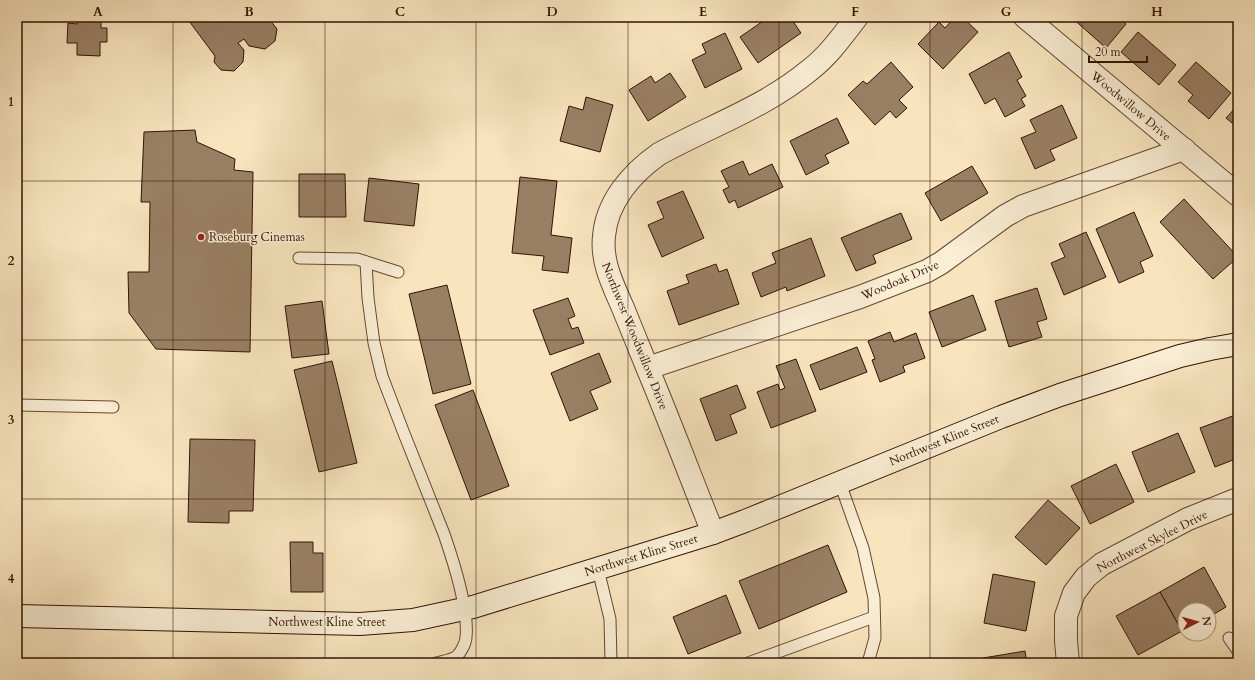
<svg xmlns="http://www.w3.org/2000/svg" width="1255" height="680" font-family="Cardo,serif">
<rect width="100%" height="100%" fill="#f8e5be"/>
<filter id="stains"><feTurbulence type="fractalNoise" baseFrequency=".005" numOctaves="4"/><feColorMatrix values="0 0 0 0 .2 0 0 0 0 .09 0 0 0 0 .02 0 0 0 .5 -.17"/></filter>
<radialGradient id="worn" r=".72"><stop offset=".6" stop-color="#630" stop-opacity="0"/><stop offset="1" stop-color="#630" stop-opacity=".3"/></radialGradient>
<g fill="#998065" stroke="#321304">
<path d="M77 17H101V28H107V42H100V56L77 55V43H67L68 23 77 24Z"/>
<path d="M186 17H262L264 20H270L277 29 275 41 265 49 249 46 244 39 238 43 244 50 243 62 234 71 221 70 214 62 215 56Z"/>
<path d="M769 17H790L801 33 758 63 740 37Z"/>
<path d="M955 17H962L978 32 943 69 918 44 939 22 945 28Z"/>
<path d="M1071 17H1118L1126 24 1106 48Z"/>
<path d="M1138 32 1176 65 1159 85 1121 52Z"/>
<path d="M725 33 742 69 705 88 692 60 706 53 702 44Z"/>
<path d="M1009 52 1022 77 1017 80 1026 96 1021 99 1025 106 1005 117 995 98 985 104 969 74Z"/>
<path d="M891 62 913 87 899 100 907 108 896 118 890 111 875 125 848 95 863 81 867 84Z"/>
<path d="M1196 62 1231 93 1209 119 1188 101 1193 95 1178 82Z"/>
<path d="M670 73 686 97 648 121 629 90 651 76 655 83Z"/>
<path d="M586 97 613 105 600 152 560 141 569 106 583 110Z"/>
<path d="M1062 105 1077 138 1050 150 1055 160 1035 169 1021 138 1036 132 1030 120Z"/>
<path d="M1238 105V128L1226 118Z"/>
<path d="M837 118 849 143 825 155 829 163 806 175 790 141Z"/>
<path d="M195 130 197 142 235 159 234 170 253 172 250 352 156 349 129 313 128 272H149L150 202H141L144 132Z"/>
<path d="M743 161 749 175 772 164 783 187 738 208 735 200 729 203 723 190 729 187 721 171Z"/>
<path d="M972 166 988 193 941 221 925 193Z"/>
<path d="M299 174H345L346 217H299Z"/>
<path d="M520 177 557 181 551 235 572 238 568 273 542 270 544 256 512 253Z"/>
<path d="M369 178 419 184 414 226 364 221Z"/>
<path d="M683 191 704 238 662 257 648 225 664 218 657 202Z"/>
<path d="M1184 199 1238 257 1213 279 1160 222Z"/>
<path d="M1134 212 1153 256 1140 262 1144 272 1119 283 1096 229Z"/>
<path d="M901 213 912 239 873 255 876 263 856 271 841 238Z"/>
<path d="M1086 232 1106 277 1064 295 1051 263 1065 257 1059 244Z"/>
<path d="M811 238 825 276 787 291 786 287 761 297 752 273 776 263 772 253Z"/>
<path d="M716 264 719 272 727 269 739 304 679 325 667 291 689 283 686 275Z"/>
<path d="M447 285 471 384 433 394 409 294Z"/>
<path d="M1037 288 1047 319 1037 322 1042 337 1009 347 995 301Z"/>
<path d="M973 295 986 330 942 347 929 312Z"/>
<path d="M568 298 575 316 568 319 572 329 578 327 584 343 550 355 533 310Z"/>
<path d="M322 301 329 354 292 358 285 306Z"/>
<path d="M890 332 894 342 916 333 925 358 903 366 905 372 880 382 872 360 875 359 868 341Z"/>
<path d="M857 347 867 372 820 390 810 365Z"/>
<path d="M599 353 611 382 590 391 598 409 570 421 551 373Z"/>
<path d="M796 359 816 411 771 428 757 392 778 384 780 390 785 388 776 366Z"/>
<path d="M332 361 357 463 319 472 294 370Z"/>
<path d="M737 385 746 408 730 415 737 433 716 441 700 399Z"/>
<path d="M473 390 509 486 471 500 435 405Z"/>
<path d="M1238 414V458L1215 467 1200 428Z"/>
<path d="M1178 433 1195 472 1148 492 1132 452Z"/>
<path d="M190 439 255 440 253 511H229V523L188 522Z"/>
<path d="M1116 464 1134 502 1090 524 1071 486Z"/>
<path d="M1048 500 1080 528 1046 565 1015 537Z"/>
<path d="M290 542H313V553H323V592H291Z"/>
<path d="M828 545 847 592 759 629 739 581Z"/>
<path d="M1204 567 1226 607 1209 617V610H1185V629L1182 631 1160 592Z"/>
<path d="M993 574 1035 582 1026 631 984 623Z"/>
<path d="M1160 592 1182 631 1138 655 1116 616Z"/>
<path d="M726 595 741 633 688 654 673 617Z"/>
<path d="M1025 651 1027 663H984L983 658Z"/>
</g>
<g fill="none" stroke-linecap="round" stroke-linejoin="round">
<defs>
<g id="lane">
<path d="M299 258 357 259 398 272"/>
<path d="M366 262 368 298 374 343 382 376 403 431 444 534C453 560 469 610 466 637 466 643 461 652 457 656 452 660 443 661 436 663"/>
<path d="M17 405 113 407"/>
<path d="M840 483 863 548 874 598 875 638 868 663"/>
<path d="M598 569 610 619 611 663"/>
<path d="M1229 638 1238 651"/>
<path d="M748 663 874 617"/>
</g>
<g id="street">
<path d="M1025 17 1238 195"/>
<path d="M648 368 860 297 927 271 941 263 1005 216 1023 206 1184 149"/>
<path d="M713 533C691 478 670 422 647 367 639 347 631 328 623 308 613 285 601 262 604 236 607 201 632 173 659 154 710 126 766 107 811 69 829 55 843 35 857 17"/>
<path d="M1068 663 1066 641V616L1074 593 1086 577 1102 564 1188 519 1238 499"/>
</g>
<path id="secondary" d="M17 616 360 624 413 620 473 607 713 533 745 521 1001 417 1060 395 1180 356 1210 349 1238 344"/>
</defs>
<use href="#lane" stroke="#644832" stroke-width="13"/>
<use href="#street" stroke="#644832" stroke-width="24"/>
<use href="#secondary" stroke="#321304" stroke-width="24"/>
<use href="#lane" stroke="#faeed5" stroke-width="11"/>
<use href="#street" stroke="#faeed5" stroke-width="22"/>
<use href="#secondary" stroke="#faeed5" stroke-width="22"/>
</g>
<path fill="none" stroke="#321304" stroke-width="1" stroke-opacity="0.55" d="M173 17V663M325 17V663M476 17V663M628 17V663M779 17V663M930 17V663M1082 17V663M17 181H1238M17 340H1238M17 499H1238"/>
<circle fill="#8f2418" stroke="#faeed5" stroke-width="1.5" cx="201" cy="237" r="4"/>
<g text-anchor="middle" stroke-width="3" stroke-linejoin="round" paint-order="stroke">
<g font-size="12" fill="#321304" stroke="#faeed5">
<text transform="translate(1131 106) rotate(40)" y="4">Woodwillow Drive</text>
<text transform="translate(900 280) rotate(-23)" y="4">Woodoak Drive</text>
<text transform="translate(635 336) rotate(68)" y="4">Northwest Woodwillow Drive</text>
<text transform="translate(944 440) rotate(-22)" y="4">Northwest Kline Street</text>
<text transform="translate(1152 541) rotate(-27)" y="4">Northwest Skylee Drive</text>
<text transform="translate(641 555) rotate(-17)" y="4">Northwest Kline Street</text>
<text x="327" y="626">Northwest Kline Street</text>
</g>
<g font-size="12" fill="#321304" stroke="#faeed5" text-anchor="start">
<text x="209" y="241">Roseburg Cinemas</text>
</g>
</g>
<rect width="1255" height="680" fill="none" stroke="#f8e5be" stroke-width="44"/>
<g transform="translate(1197 622) rotate(84)"><circle r="19" fill="#faeed5" stroke="#aa9681"/>
<path d="M0-3L7 15L0 10L-7 15Z" fill="#8f2418"/>
<text y="-6" font-size="11" font-weight="bold" text-anchor="middle" fill="#321304">N</text>
</g>
<path d="M1089 56v6h58v-6" fill="none" stroke="#321304" stroke-width="2"/>
<text x="1095" y="56" font-size="12" fill="#321304" stroke="#faeed5" stroke-width="3" paint-order="stroke">20 m</text>
<rect x="22" y="22" width="1211" height="636" fill="none" stroke="#321304" stroke-width="1.5"/>
<g font-size="13" text-anchor="middle" font-weight="bold" fill="#321304">
<text x="98" y="16">A</text>
<text x="249" y="16">B</text>
<text x="400" y="16">C</text>
<text x="552" y="16">D</text>
<text x="703" y="16">E</text>
<text x="855" y="16">F</text>
<text x="1006" y="16">G</text>
<text x="1157" y="16">H</text>
<text x="11" y="106">1</text>
<text x="11" y="265">2</text>
<text x="11" y="424">3</text>
<text x="11" y="583">4</text>
</g>
<rect width="100%" height="100%" filter="url(#stains)"/>
<rect width="100%" height="100%" fill="url(#worn)"/>
</svg>
